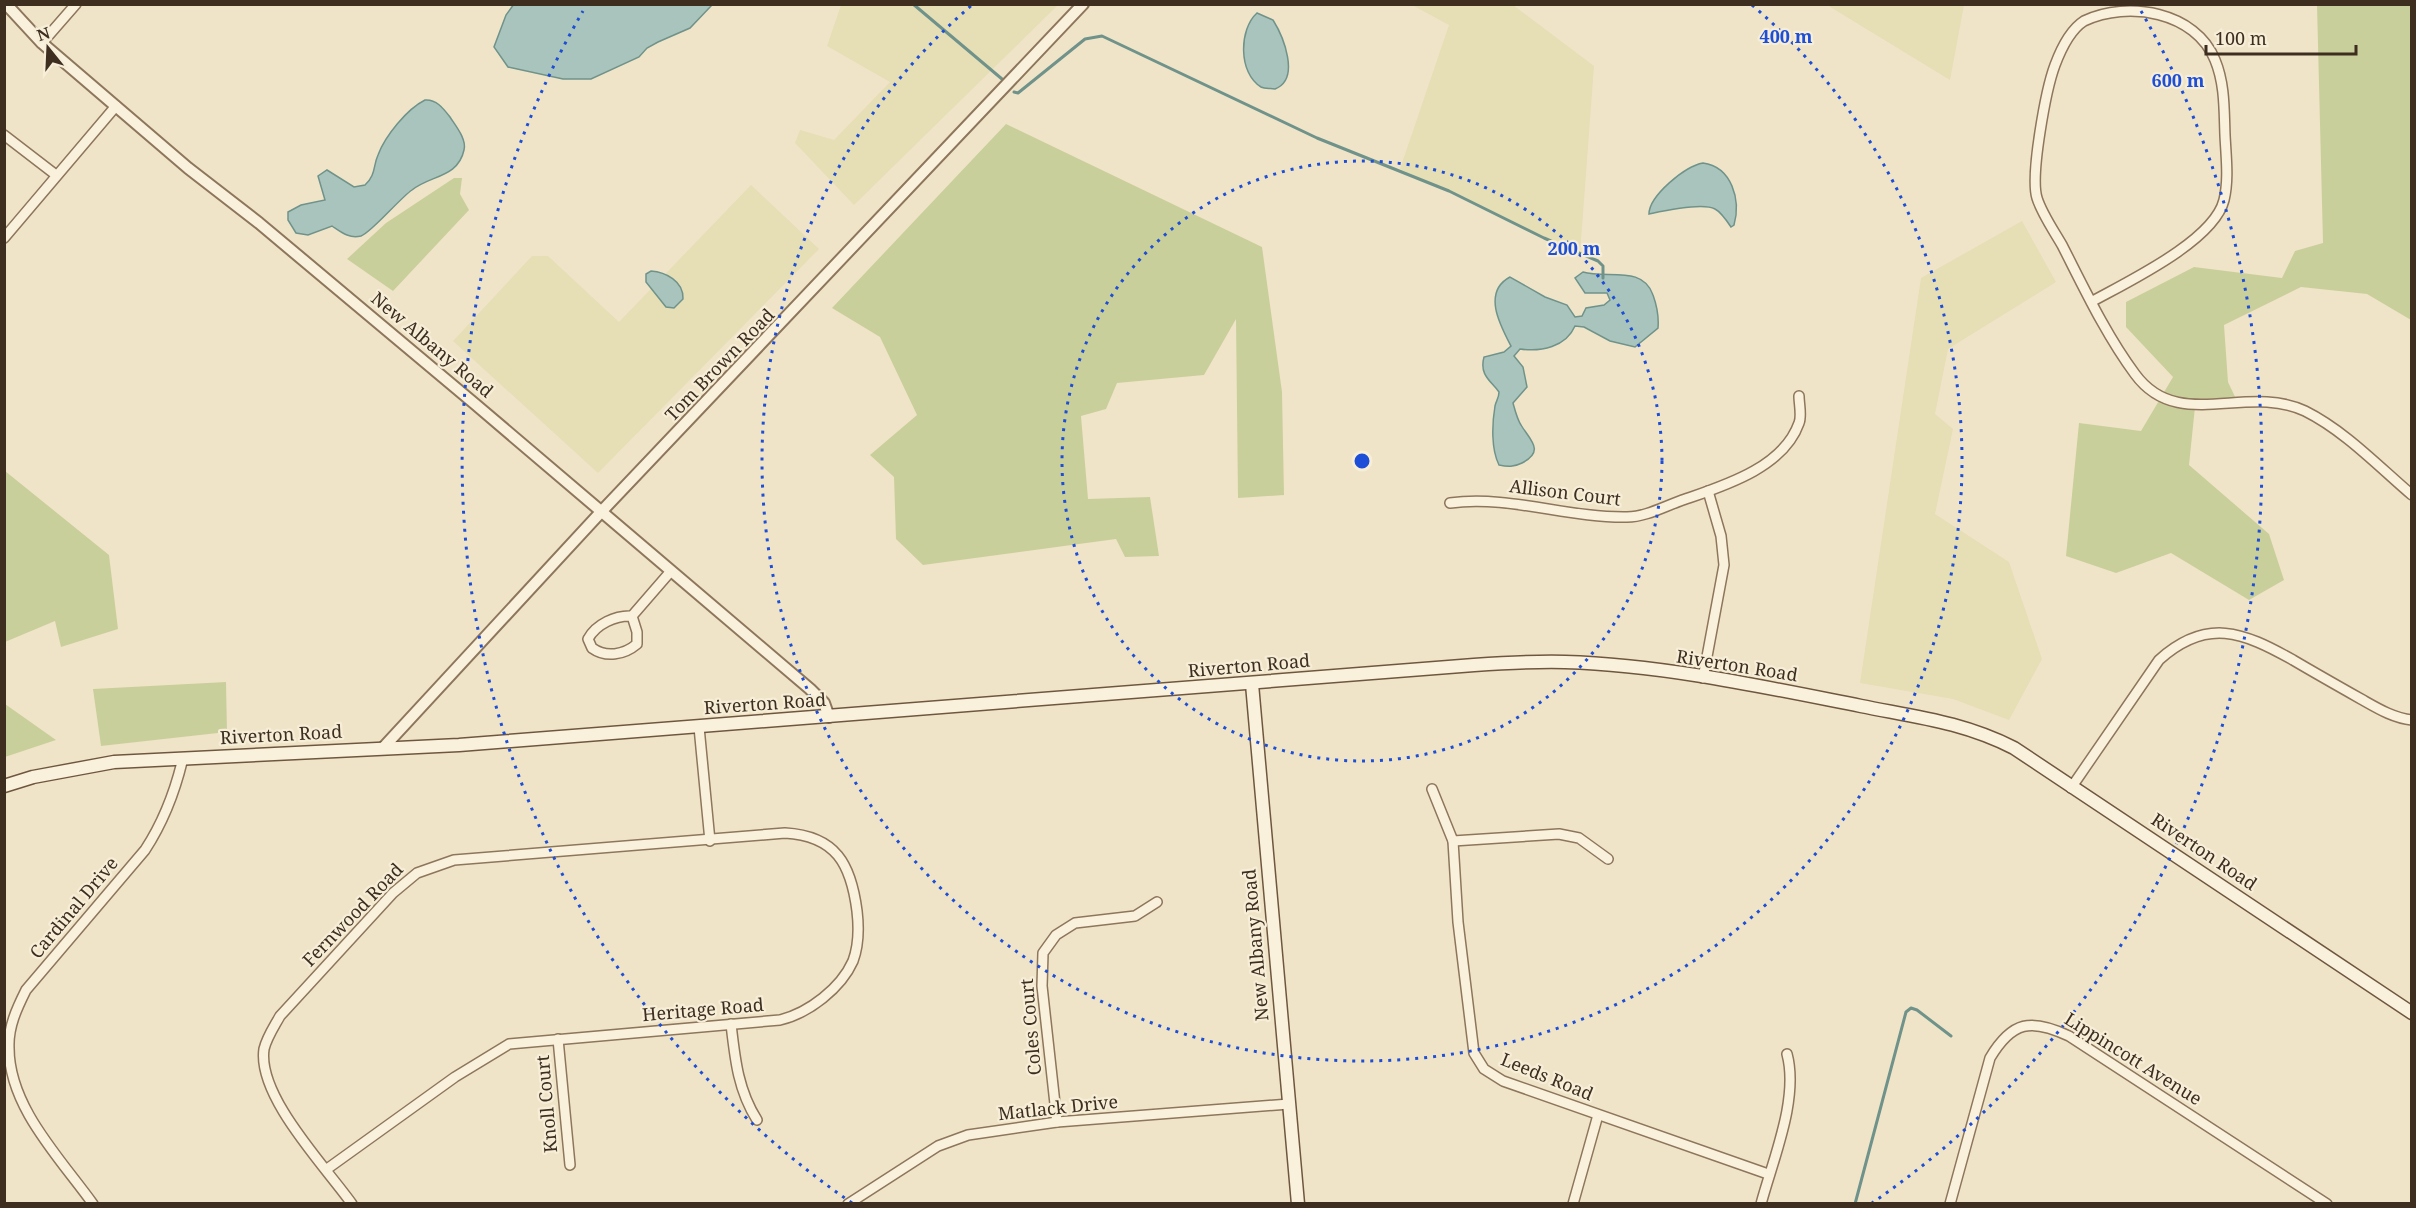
<svg xmlns="http://www.w3.org/2000/svg" width="2416" height="1208" font-family="'Noto Serif',serif">
<rect width="100%" height="100%" fill="#f0e4c8"/>
<g fill="#e6deb5">
<path d="M841 5V4L1058 5 854 205 795 143 800 130 834 140 890 82 827 46Z"/>
<path d="M1412 5H1513L1594 66 1580 254 1400 169 1449 25Z"/>
<path d="M1827 5H1964L1950 80Z"/>
<path d="M751 185 819 249 598 473 453 341 532 256H548L619 322Z"/>
<path d="M2022 221 2056 282 1948 349 1935 414 1953 429 1935 514 2009 562 2042 659 2009 720 1953 699 1860 683 1921 278Z"/>
</g>
<g fill="#c9cf9b">
<path d="M2317 5H2411V320L2367 294 2301 287 2224 325 2228 382 2237 401 2195 407 2189 465 2269 534 2284 580 2249 600 2171 553 2116 573 2066 556 2079 423 2141 431 2173 377 2126 327V302L2194 267 2282 278 2295 251 2323 243Z"/>
<path d="M1006 124 1262 247 1282 392 1284 495 1238 498 1236 319 1204 375 1117 383 1106 409 1081 416 1088 499 1150 497 1159 556 1125 557 1116 539 923 565 896 539 894 477 870 455 917 415 880 337 832 308Z"/>
<path d="M454 178H462L460 194 469 210 393 291 347 259 386 223Z"/>
<path d="M5 471 109 555 118 629 61 647 55 621 5 642Z"/>
<path d="M226 682 227 732 101 746 93 689Z"/>
<path d="M5 704 56 740 5 757Z"/>
</g>
<g fill="#a9c4bc" stroke="#6f938a" stroke-width="1.5">
<path d="M514 4H712V5L690 28 658 42 647 48 639 57 591 79H563L508 67 494 47 506 15Z"/>
<path d="M1257 13 1273 20C1283 36 1301 79 1275 89 1270 88 1265 89 1261 87 1238 73 1239 29 1257 13Z"/>
<path d="M425 100C436 99 443 108 450 117 455 125 467 139 464 150 458 178 430 175 412 190 400 198 371 233 361 236 349 239 341 232 332 226L308 235 296 233 288 220V212L301 205 325 200 318 176 327 170 354 187 365 185C376 175 373 166 378 155 385 136 407 109 425 100Z"/>
<path d="M1703 163C1732 167 1741 200 1734 225L1731 227C1727 221 1721 212 1715 209 1702 202 1663 211 1649 214 1649 196 1685 166 1703 163Z"/>
<path d="M651 271C665 272 684 281 683 299L674 308 666 307 646 282V274Z"/>
<path d="M1583 272C1607 279 1643 265 1653 295 1657 306 1659 316 1658 328L1635 347 1610 341 1584 327 1575 326C1566 347 1541 352 1520 349L1514 356 1523 367 1527 387 1513 403C1515 410 1517 419 1521 425 1529 439 1546 451 1522 463 1514 467 1508 467 1499 465 1491 449 1492 424 1495 406 1496 401 1499 398 1499 392 1491 381 1479 375 1484 357L1504 352 1511 346C1500 325 1482 292 1510 277L1545 297 1567 305 1575 317 1582 316 1586 308 1604 305 1610 300 1607 293H1585L1575 278Z"/>
</g>
<g fill="none" stroke-linecap="round" stroke-linejoin="round">
<g stroke="#6f938a" stroke-width="3">
<path d="M913 4 1002 79"/>
<path d="M1014 92 1018 93 1085 39 1102 36 1317 138 1449 191 1544 238 1598 261 1603 266V278"/>
<path d="M1855 1204 1906 1012 1911 1008 1917 1010 1951 1036"/>
</g>
<defs>
<g id="minor">
<path d="M42 43 76 4"/>
<path d="M4 135 56 175"/>
<path d="M4 238 116 106"/>
<path d="M2091 302C2127 282 2214 241 2224 200 2229 179 2226 157 2225 135 2224 110 2225 84 2215 60 2196 12 2128 0 2084 21 2070 30 2061 49 2055 65 2046 89 2030 175 2037 198 2042 214 2054 231 2062 245 2084 288 2106 335 2135 374 2178 433 2246 383 2305 411 2345 431 2378 466 2412 495"/>
<path d="M1450 503C1509 495 1567 518 1627 517 1645 517 1663 507 1680 501 1720 487 1783 469 1799 423 1802 416 1799 404 1799 396"/>
<path d="M632 616C616 615 596 624 588 639L592 648C606 658 624 655 637 644V632L632 616 671 571"/>
<path d="M1703 678 1724 565 1721 536 1708 491"/>
<path d="M699 727 710 841"/>
<path d="M2071 788 2159 660C2207 617 2243 632 2293 660 2315 673 2338 686 2361 699 2377 708 2393 718 2412 720"/>
<path d="M1432 789 1453 841 1458 922 1474 1053 1484 1069 1503 1081 1768 1174"/>
<path d="M1453 841 1559 834 1579 838 1608 859"/>
<path d="M731 1024C735 1059 738 1090 757 1120"/>
<path d="M558 1039 570 1165"/>
<path d="M1057 1122 1042 986 1043 953 1056 935 1075 923 1135 916 1157 902"/>
<path d="M327 1169 455 1077 509 1044 780 1020C809 1013 841 988 853 961 859 945 859 928 857 911 851 864 836 836 785 833L454 860 417 873 393 893 280 1016C274 1027 267 1037 264 1049 257 1096 325 1166 352 1204"/>
<path d="M93 1204C60 1158 9 1107 9 1048 8 1027 17 1008 26 990L145 850C164 821 175 792 183 758"/>
<path d="M848 1204 938 1146 968 1135 1057 1122 1289 1104"/>
<path d="M1573 1204 1598 1115"/>
<path d="M1761 1204C1773 1159 1799 1099 1787 1054"/>
<path d="M1950 1204 1990 1058C2012 1021 2031 1018 2069 1036L2327 1204"/>
</g>
<g id="tertiary">
<path d="M6 4 42 43 188 168 259 223 475 404 810 689 824 703 829 717"/>
<path d="M382 749 601 512 1083 4"/>
</g>
<g id="secondary">
<path d="M1252 684 1298 1204"/>
<path d="M4 786 33 777 114 762 459 745 1474 665C1504 663 1534 661 1565 662 1664 665 1764 687 1861 706 1916 717 1963 722 2014 748L2412 1013"/>
</g>
</defs>
<use href="#minor" stroke="#8d765c" stroke-width="12"/>
<use href="#tertiary" stroke="#8d765c" stroke-width="14"/>
<use href="#secondary" stroke="#6f573f" stroke-width="15"/>
<use href="#minor" stroke="#faf1dc" stroke-width="9"/>
<use href="#tertiary" stroke="#faf1dc" stroke-width="10"/>
<use href="#secondary" stroke="#faf1dc" stroke-width="12"/>
</g>
<g fill="none" stroke="#1d4ed8" stroke-width="3" stroke-dasharray="3 6">
<circle cx="1362" cy="461" r="300"/>
<path d="M1752 5A600 600 0 1 1 972 5"/>
<path d="M852 1203A900 900 0 0 1 583 11M2141 11A900 900 0 0 1 1872 1203"/>
</g>
<g text-anchor="middle" stroke-width="4.5" stroke-linejoin="round" paint-order="stroke">
<g font-size="18" fill="#3d2e20" stroke="#f7eed8">
<text transform="translate(432 345) rotate(40)" y="6">New Albany Road</text>
<text transform="translate(720 365) rotate(-46)" y="6">Tom Brown Road</text>
<text transform="translate(1565 493) rotate(7)" y="6">Allison Court</text>
<text transform="translate(1249 666) rotate(-5)" y="6">Riverton Road</text>
<text transform="translate(1737 666) rotate(9)" y="6">Riverton Road</text>
<text transform="translate(765 704) rotate(-4)" y="6">Riverton Road</text>
<text transform="translate(281 735) rotate(-3)" y="6">Riverton Road</text>
<text transform="translate(2204 852) rotate(34)" y="6">Riverton Road</text>
<text transform="translate(74 908) rotate(-50)" y="6">Cardinal Drive</text>
<text transform="translate(353 915) rotate(-46)" y="6">Fernwood Road</text>
<text transform="translate(1256 945) rotate(-95)" y="6">New Albany Road</text>
<text transform="translate(703 1010) rotate(-5)" y="6">Heritage Road</text>
<text transform="translate(1031 1027) rotate(-95)" y="6">Coles Court</text>
<text transform="translate(2133 1059) rotate(32)" y="6">Lippincott Avenue</text>
<text transform="translate(1547 1077) rotate(22)" y="6">Leeds Road</text>
<text transform="translate(547 1104) rotate(-95)" y="6">Knoll Court</text>
<text transform="translate(1058 1108) rotate(-6)" y="6">Matlack Drive</text>
</g>
</g>
<circle cx="1362" cy="461" r="9" fill="#1d4ed8" stroke="#f7eed8" stroke-width="3"/>
<g font-size="18" text-anchor="middle" font-weight="bold" fill="#1d4ed8" stroke="#f7eed8" stroke-width="4.5" stroke-linejoin="round" paint-order="stroke">
<text x="1786" y="43">400 m</text>
<text x="2178" y="87">600 m</text>
<text x="1574" y="255">200 m</text>
</g>
<rect width="2416" height="1208" fill="none" stroke="#3d2e20" stroke-width="12"/>
<g transform="translate(48 48) rotate(342)" stroke="#f7eed8" stroke-width="4.5" paint-order="stroke">
<path d="M0-4.5L10 22L0 15L-10 22Z" fill="#3d2e20"/>
<text y="-9" font-size="16" font-weight="bold" text-anchor="middle" fill="#3d2e20">N</text>
</g>
<path d="M2206 45v9h150v-9" fill="none" stroke="#3d2e20" stroke-width="3"/>
<text x="2215" y="45" font-size="18" fill="#3d2e20" stroke="#f7eed8" stroke-width="4.5" paint-order="stroke">100 m</text>
</svg>
